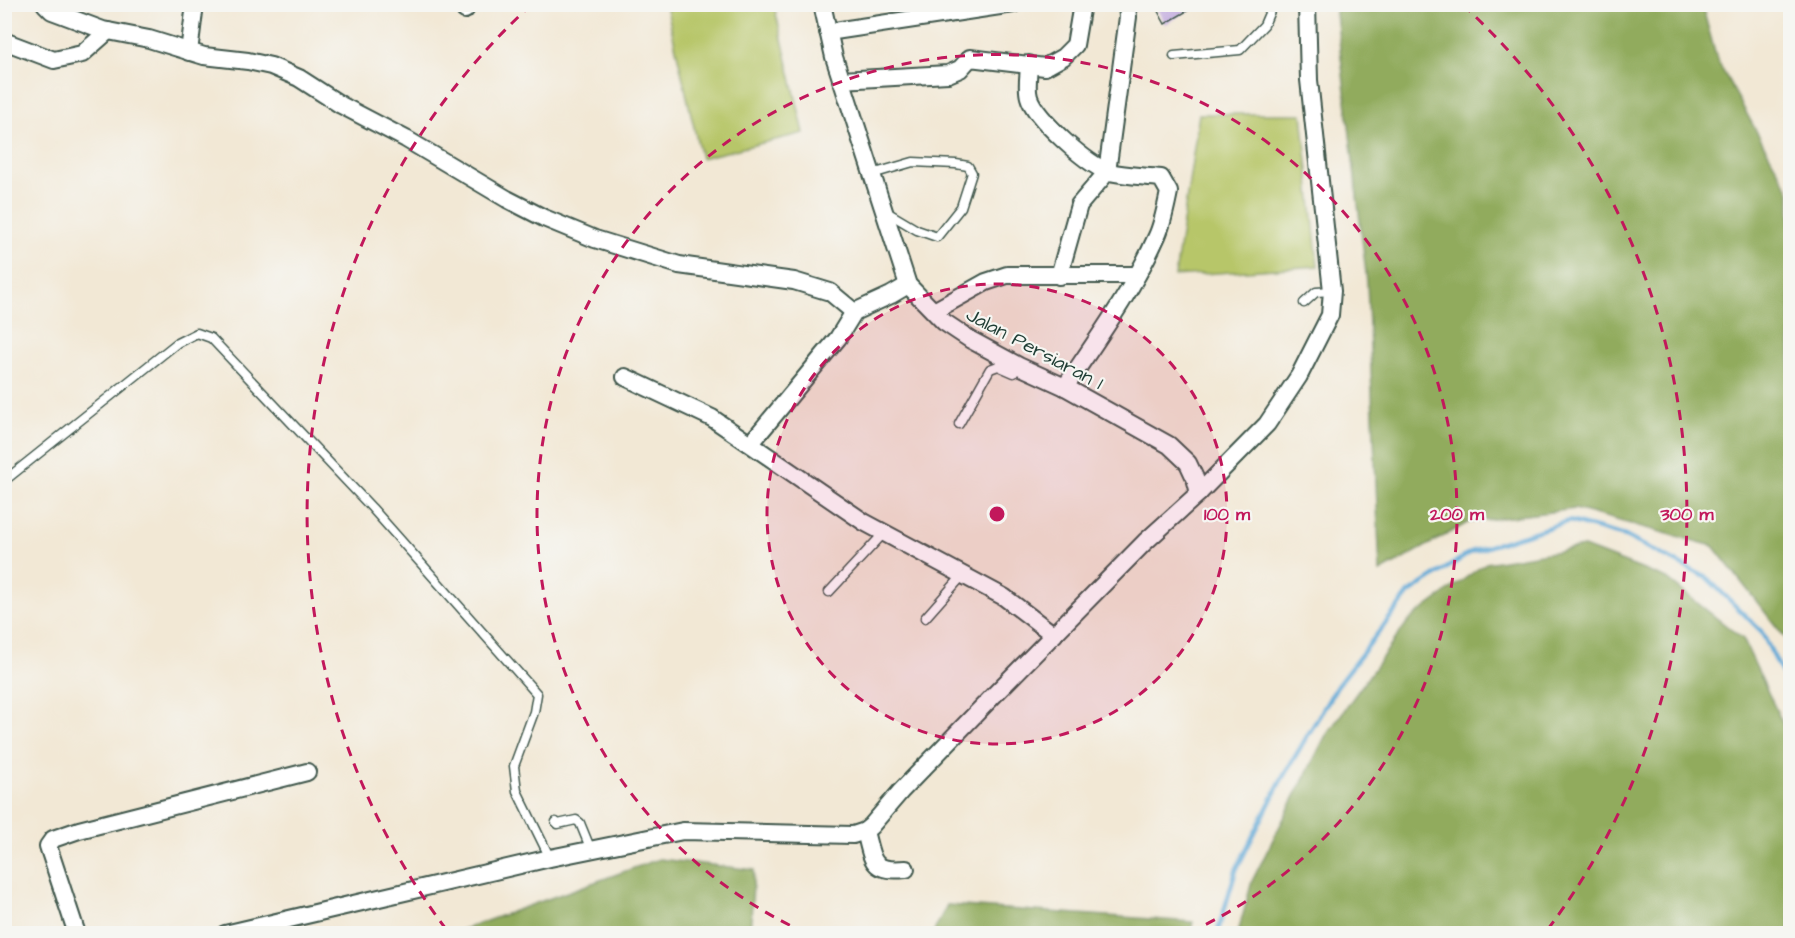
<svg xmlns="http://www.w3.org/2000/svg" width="1795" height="938" font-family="'Architects Daughter',sans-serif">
<rect width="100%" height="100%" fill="#f6f6f2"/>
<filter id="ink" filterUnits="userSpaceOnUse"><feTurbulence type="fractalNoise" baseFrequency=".0167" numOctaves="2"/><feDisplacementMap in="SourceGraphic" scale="12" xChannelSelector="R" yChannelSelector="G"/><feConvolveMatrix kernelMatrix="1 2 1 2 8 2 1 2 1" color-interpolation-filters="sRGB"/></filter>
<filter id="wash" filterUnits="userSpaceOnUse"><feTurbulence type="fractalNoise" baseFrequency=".008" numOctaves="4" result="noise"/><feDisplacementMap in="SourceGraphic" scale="24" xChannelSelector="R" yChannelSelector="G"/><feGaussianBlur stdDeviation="1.35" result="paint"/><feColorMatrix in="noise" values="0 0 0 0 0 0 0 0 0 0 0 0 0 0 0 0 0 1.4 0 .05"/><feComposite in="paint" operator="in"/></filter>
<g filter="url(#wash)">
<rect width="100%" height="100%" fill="#f2e8d5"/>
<g fill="#b7c669" stroke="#6b824e" stroke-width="1.5">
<path d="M666 5H774L804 133 701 158Z"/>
<path d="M1199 114H1302L1318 266 1175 276Z"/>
</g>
<g fill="#91ab5d" stroke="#587448" stroke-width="1.5">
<path d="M1335 5H1702L1717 60 1790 192V644L1713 546 1575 509 1469 522 1380 572 1367 282Z"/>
<path d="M1584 547 1667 579 1743 639 1787 733 1790 759V933H1238L1252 881 1325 737 1409 620 1486 563Z"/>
<path d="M659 859 754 870 750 933H453Z"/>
<path d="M947 905 1193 922 1190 934 933 933Z"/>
</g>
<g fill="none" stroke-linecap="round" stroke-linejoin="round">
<path stroke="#5ea8d6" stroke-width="4.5" d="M1217 934 1236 870 1280 782 1337 686 1409 593 1471 552 1569 521 1625 536 1707 578 1761 631 1790 689"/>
</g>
<g id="blocks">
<path fill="#bca2dc" d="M1154 4H1199L1165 24Z"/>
</g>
</g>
<g filter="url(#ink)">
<use href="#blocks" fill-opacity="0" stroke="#3f574c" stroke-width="1.5"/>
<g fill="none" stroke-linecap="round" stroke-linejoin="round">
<defs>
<g id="lane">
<path d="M1174 56 1240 50 1264 25 1273 4"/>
<path d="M872 174 913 162 956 164 968 166 972 173 961 207 937 237 917 230 885 211"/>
<path d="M1304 303 1316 292 1332 291"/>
<path d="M959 424 990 369 998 366 1014 373"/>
<path d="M4 481 177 343 197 333 211 338 372 508 537 694 534 712 514 766 517 791 550 858"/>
<path d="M829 592 884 533"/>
<path d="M925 618 963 575"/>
<path d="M556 822 558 824 576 820 580 823 591 850"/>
</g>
<g id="street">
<path d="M45 4 52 11 103 30 149 39 204 56 248 61 271 66 299 78 341 105 406 139 507 199 544 218 595 239 679 265 794 281 830 292 854 312"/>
<path d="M822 4 834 57 908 285 944 322 971 340 1019 366 1065 387 1169 445 1188 463 1195 478 1199 493"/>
<path d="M465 10 468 4"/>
<path d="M828 32 1013 4"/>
<path d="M4 41 54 60 82 54 108 31"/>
<path d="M189 52 195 4"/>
<path d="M1029 64C1029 74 1026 87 1029 97 1034 117 1090 168 1110 172 1126 176 1144 176 1161 178L1169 192C1166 206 1163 223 1157 236 1133 290 1098 338 1065 387"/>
<path d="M841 80 948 74 960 69 970 58 1045 67 1063 57 1075 45 1082 4"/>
<path d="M1059 276 1079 205 1107 172 1128 17 1127 4"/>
<path d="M934 311 986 282 1007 275H1137"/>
<path d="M625 377 712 418 864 522 1004 597 1054 635"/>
<path d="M751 443 838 338 854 312 891 295 908 285"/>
<path d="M865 831C873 862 871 872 906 869"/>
<path d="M77 934 48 846 53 839 79 830 307 772"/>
<path d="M225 934 550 858 683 831 853 835 865 831 871 826 901 791 993 696 1145 542 1199 493 1267 424 1299 376 1330 315 1332 291 1309 80 1307 4"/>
</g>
</defs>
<use href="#lane" stroke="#3f574c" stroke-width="11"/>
<use href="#street" stroke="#3f574c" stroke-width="20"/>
<path stroke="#3f574c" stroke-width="3" stroke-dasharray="4.5 4.5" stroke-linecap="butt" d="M1786 4 1790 21"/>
<use href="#lane" stroke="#fff" stroke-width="8"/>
<use href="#street" stroke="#fff" stroke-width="16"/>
</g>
</g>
<circle cx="997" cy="514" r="230" fill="#c2185b" fill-opacity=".12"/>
<g fill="none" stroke="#c2185b" stroke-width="3" stroke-dasharray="10 8">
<circle cx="997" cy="514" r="230"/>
<path d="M806 933A460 460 0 1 1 1188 933"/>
<path d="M446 929A690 690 0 0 1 531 5M1463 5A690 690 0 0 1 1548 929"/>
</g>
<g text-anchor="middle" stroke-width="4.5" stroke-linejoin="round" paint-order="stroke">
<g font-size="20" fill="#1f3d34" stroke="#f6f6f2">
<text transform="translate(1035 348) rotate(28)" y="7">Jalan Persiaran 1</text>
</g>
</g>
<circle cx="997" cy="514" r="9" fill="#c2185b" stroke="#f6f6f2" stroke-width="3"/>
<g font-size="18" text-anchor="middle" font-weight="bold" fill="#c2185b" stroke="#f6f6f2" stroke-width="4.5" stroke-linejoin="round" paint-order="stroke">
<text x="1227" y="520">100 m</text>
<text x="1457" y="520">200 m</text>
<text x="1687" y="520">300 m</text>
</g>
<rect width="1795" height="938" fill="none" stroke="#f6f6f2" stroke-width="24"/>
</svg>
